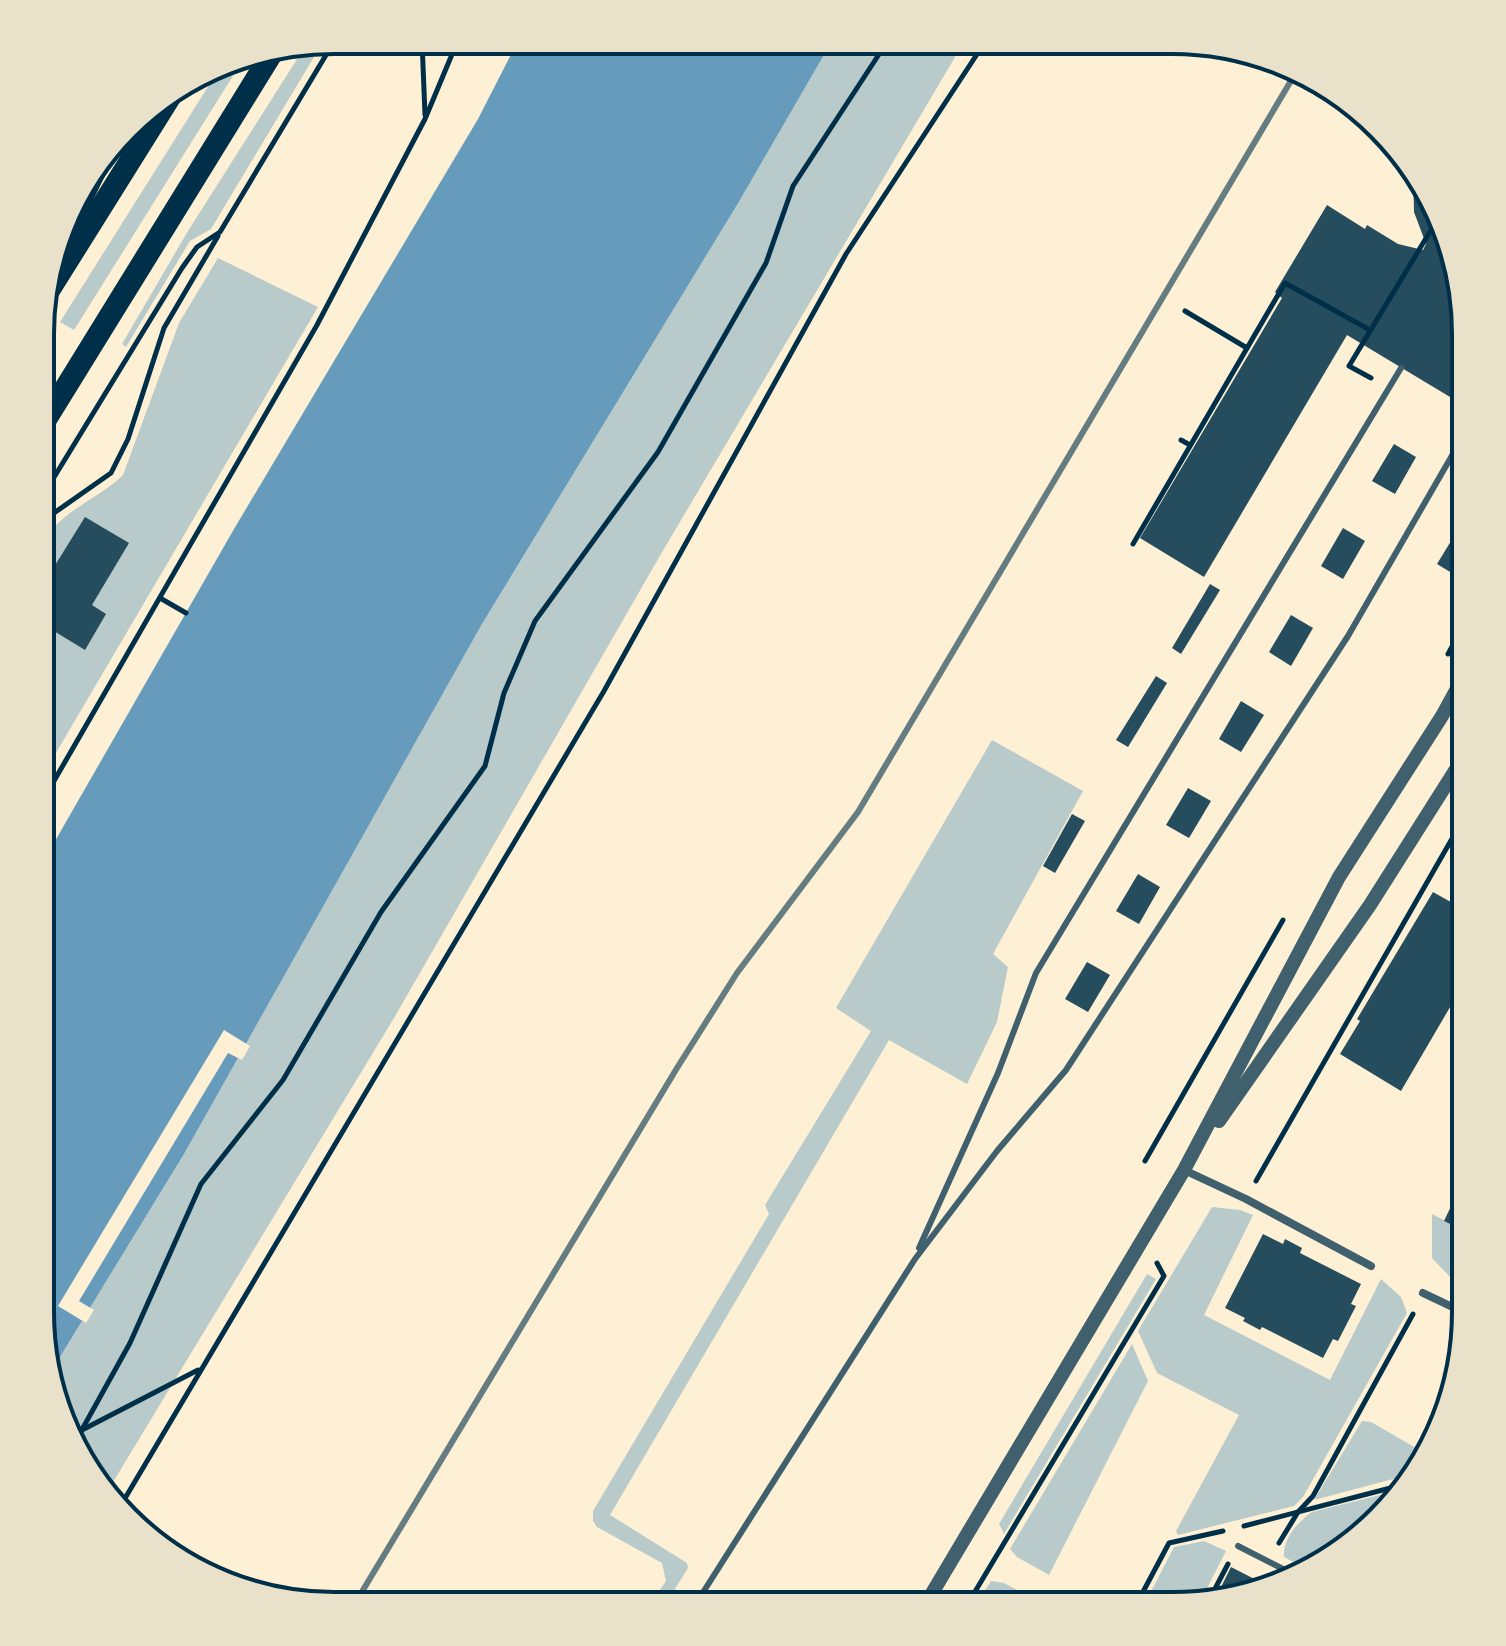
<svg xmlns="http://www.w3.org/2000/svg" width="1506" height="1646" font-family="Mulish,sans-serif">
<rect width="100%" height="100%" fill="#fdf0d5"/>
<g fill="#b9caca">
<path d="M832 41 964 42 661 554 394 1018 107 1492C76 1462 58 1417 49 1375L184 1154 482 624 740 200Z"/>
<path d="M323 42 211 229 190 241 126 347 122 344 188 231 306 45Z"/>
<path d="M246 55 74 330 60 322 221 66Z"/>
<path d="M218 258 318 307 43 775 44 541C64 508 96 501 123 475L179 323Z"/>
<path d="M992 740 1083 791 993 954 1008 967 997 1022 967 1084 889 1040 610 1515 687 1563 688 1568 665 1605H650L666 1581 662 1563 597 1527 593 1521V1511L769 1214 765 1205 871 1031 836 1008Z"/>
<path d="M1212 1207 1240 1210 1253 1215 1204 1315 1330 1380 1381 1279 1401 1297 1407 1313 1303 1497 1294 1506 1178 1535 1176 1531 1239 1415 1157 1373 1138 1331Z"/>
<path d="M1432 1214 1465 1231V1287L1456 1283 1432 1258Z"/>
<path d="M1147 1274 1156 1279 1004 1534 999 1524Z"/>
<path d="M1132 1344 1148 1381 1049 1575 1017 1557 1010 1549Z"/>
<path d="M1362 1421 1371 1422 1428 1455 1412 1474 1314 1500Z"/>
<path d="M1396 1491 1335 1557 1309 1570 1284 1557C1282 1540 1298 1521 1312 1512Z"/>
<path d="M1204 1541 1226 1551 1199 1604 1144 1605 1174 1547Z"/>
<path d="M991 1581 1004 1583 1036 1600 1034 1605H976Z"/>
</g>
<path fill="#669bbc" d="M518 41H832L740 200 482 624 184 1154 49 1375 41 1331 43 862 234 529 478 119Z"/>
<path fill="#fdf0d5" d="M224 1030 250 1046 242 1060 228 1053 79 1301 94 1310 86 1323 58 1306Z"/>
<g fill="#264d5e">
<path d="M1413 167 1451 243 1465 315V406L1347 335 1204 577 1140 538 1282 298 1275 292 1327 205 1365 229 1367 225 1398 244 1423 250 1426 244 1414 212Z"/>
<path d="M1394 444 1416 457 1395 494 1372 481Z"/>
<path d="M85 517 129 543 92 605 106 614 85 650 44 625V583Z"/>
<path d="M1465 518V581L1437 564Z"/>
<path d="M1343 528 1365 541 1343 579 1321 566Z"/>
<path d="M1210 584 1220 590 1181 654 1172 648Z"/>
<path d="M1291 615 1313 628 1291 666 1269 652Z"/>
<path d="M1156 676 1167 683 1128 747 1116 740Z"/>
<path d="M1241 701 1264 715 1241 752 1219 739Z"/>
<path d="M1188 788 1211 801 1189 838 1166 825Z"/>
<path d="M1072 814 1085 821 1055 873 1043 866Z"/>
<path d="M1465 855V880L1456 875Z"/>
<path d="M1138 874 1160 887 1139 924 1116 911Z"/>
<path d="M1433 892 1465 910V1006L1464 1009 1453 1002 1401 1091 1340 1054 1360 1021 1357 1019Z"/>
<path d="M1087 962 1110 975 1088 1012 1065 999Z"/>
<path d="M1465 1177V1231L1444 1221Z"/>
<path d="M1263 1234 1283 1244 1285 1239 1302 1248 1300 1253 1361 1284 1351 1304 1356 1306 1338 1341 1333 1339 1323 1358 1262 1327 1260 1330 1243 1321 1245 1318 1225 1308Z"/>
<path d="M1231 1567 1272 1588 1214 1601Z"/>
</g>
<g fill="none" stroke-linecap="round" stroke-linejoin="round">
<g stroke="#003049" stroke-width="5">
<path d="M422 40 425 115"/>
<path d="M1423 183C1425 216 1432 237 1455 263"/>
<path d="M1185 311 1247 348"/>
<path d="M1371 378 1349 366 1434 225 1437 212"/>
<path d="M1181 440 1190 445"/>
<path d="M45 492 182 268 197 247 220 232 335 40"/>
<path d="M44 520 111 473 128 439 164 328 218 236"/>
<path d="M1133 544 1285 283 1370 330"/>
<path d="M160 598 186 613"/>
<path d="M1448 654 1465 623"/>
<path d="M43 800 317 325 425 119 458 40"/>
<path d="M1145 1161 1283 920"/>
<path d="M1256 1181 1465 816"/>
<path d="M82 1430 198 1370"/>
<path d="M74 1444 130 1343 201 1184 283 1080 381 912 485 766 504 693 535 621 658 452 766 263 793 186 887 42"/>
<path d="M121 1505 604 691 846 254 985 42"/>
<path d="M1244 1526 1402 1485"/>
<path d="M1279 1543 1298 1512 1313 1496 1413 1314"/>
<path d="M974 1593 997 1605"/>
<path d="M1208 1602 1228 1564"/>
<path d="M967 1605 1164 1276 1157 1263"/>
<path d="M1136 1605 1169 1543 1223 1531"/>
</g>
<g stroke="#3f606c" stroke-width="6">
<path d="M919 1248 998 1073 1036 973 1401 368"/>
<path d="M1238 1546 1297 1576"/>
<path d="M695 1605 915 1259 997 1151 1066 1070 1348 636 1465 433"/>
</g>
<g stroke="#3f606c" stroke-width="8">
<path d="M1184 1170 1246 1199 1371 1266"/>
<path d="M1423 1293 1465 1313"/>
</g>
<g stroke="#3f606c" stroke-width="14">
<path d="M1219 1121 1370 905 1465 755"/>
<path d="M925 1605 1184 1170 1339 877 1442 716 1465 674"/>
</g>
<g stroke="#003049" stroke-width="22">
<path d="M52 260 99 163"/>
<path d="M45 297 172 94"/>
<path d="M45 421 274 50"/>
</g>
<path stroke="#657d81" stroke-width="6" d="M354 1605 677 1068 737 973 858 812 1295 74"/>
</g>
<path d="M0 0H1506V1646H0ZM334 54H1172A280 280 0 0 1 1452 334V1312A280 280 0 0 1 1172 1592H334A280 280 0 0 1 54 1312V334A280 280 0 0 1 334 54Z" fill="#e9e1ca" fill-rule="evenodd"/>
<path fill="none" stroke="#003049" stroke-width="4" d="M334 54H1172A280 280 0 0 1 1452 334V1312A280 280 0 0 1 1172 1592H334A280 280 0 0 1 54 1312V334A280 280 0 0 1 334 54Z"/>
</svg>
